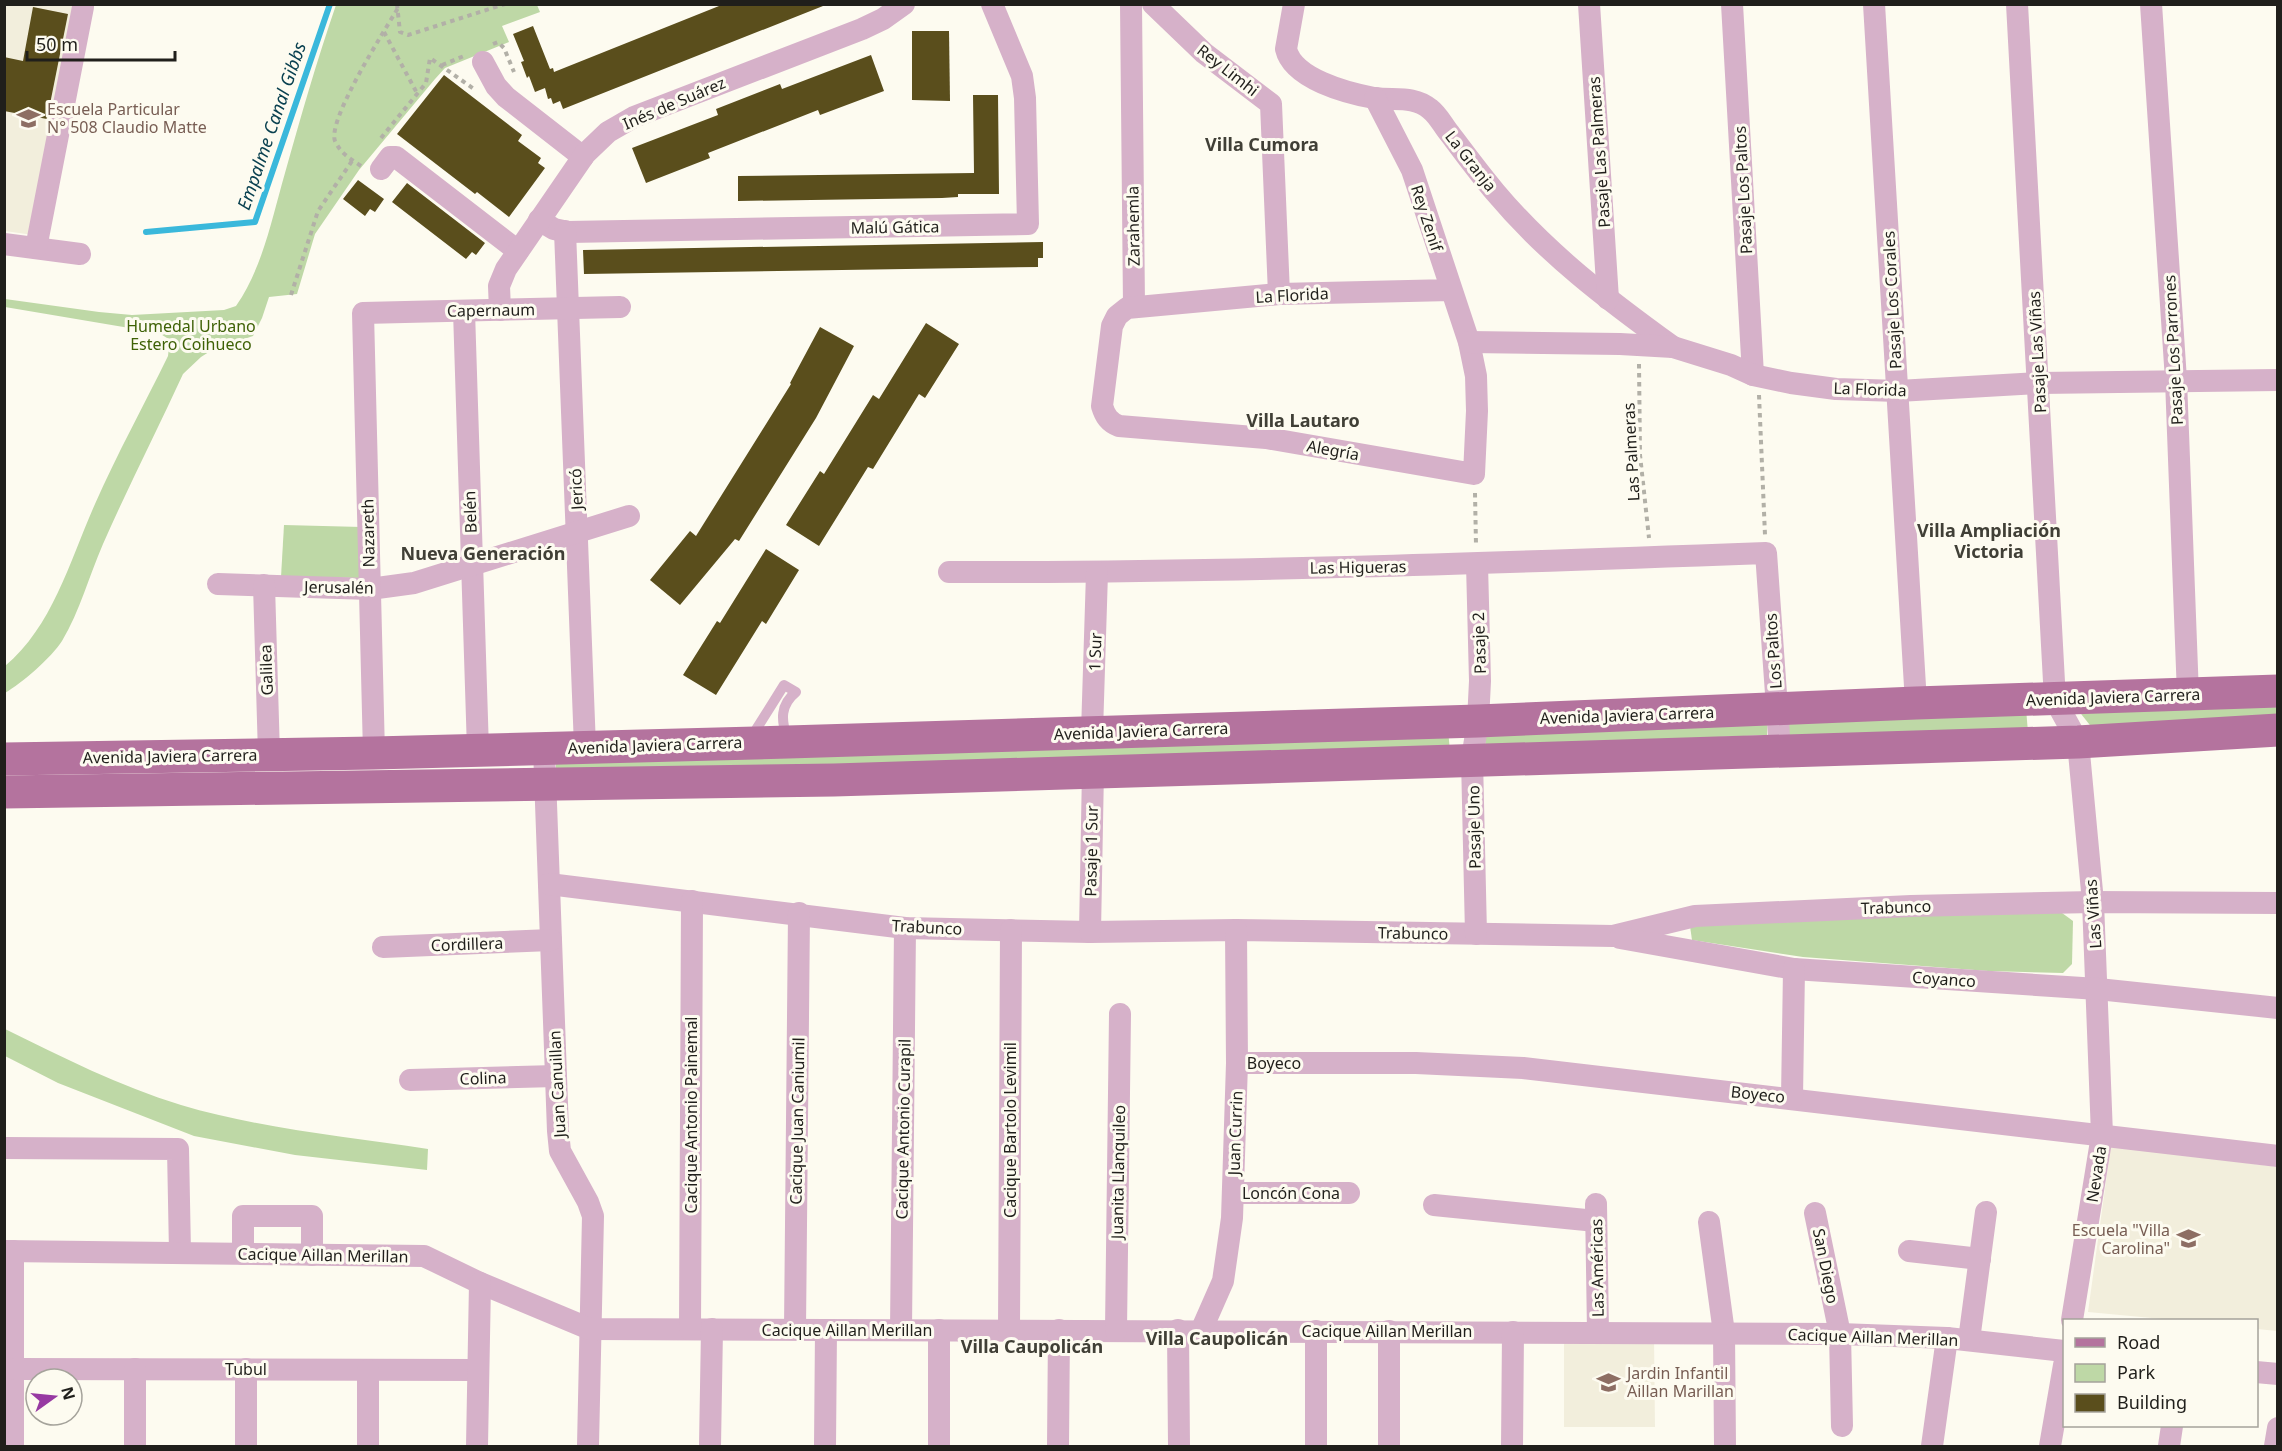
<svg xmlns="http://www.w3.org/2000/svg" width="2282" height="1451" font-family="'Noto Sans',sans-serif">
<rect width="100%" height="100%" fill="#fdfbf0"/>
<g fill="#f2eedc">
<path d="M5 5H74L33 235 5 231Z"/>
<path d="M2111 1145 2277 1167V1331L2257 1329 2256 1320H2173L2088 1312Z"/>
<path d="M1654 1336 1655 1427H1564V1337Z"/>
</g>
<g fill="#bed8a6">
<path d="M336 5H537L540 12 502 26 509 42 445 68 435 79 359 170 315 234 297 294 269 297 262 318 253 336 212 350 201 357 183 374C157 431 128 487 103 544 89 576 80 611 62 641 51 658 22 683 5 693V666C53 626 70 560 95 504 117 454 144 405 168 356L169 347 167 338 159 333 5 307V299L99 312 132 315 224 310 236 306C263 267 272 218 285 173 301 116 317 60 336 5Z"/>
<path d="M284 525 362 527V578L281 577Z"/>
<path d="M2277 698V721L2093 729 2074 705Z"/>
<path d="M2026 709 2028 732 1789 735 1788 714Z"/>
<path d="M1768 716 1767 735 1485 747 1486 728Z"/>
<path d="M1448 730 1450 751 556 778V759Z"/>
<path d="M2058 910 2073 921 2072 964 2063 973 1988 971 1803 957 1692 940 1690 926Z"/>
<path d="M5 1029C62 1057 119 1086 181 1105 258 1128 347 1137 428 1149L427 1170 295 1155 194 1136 58 1083 5 1056Z"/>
</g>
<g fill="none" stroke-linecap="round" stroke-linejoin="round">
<path stroke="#3ab8db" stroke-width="6" d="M146 232 255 222 330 4"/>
</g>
<g fill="#5a4e1c">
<path d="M724 4 823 6 563 109 560 101 553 104 551 98 548 99 545 88 535 92 529 76 527 78 521 62 524 61 513 34 533 26 550 69 553 68 554 72Z"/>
<path d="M33 7 68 14 47 119 4 111V57L23 61Z"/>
<path d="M912 31H949L950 101 912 100Z"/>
<path d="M871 55 884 91 820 115 818 110 708 153 710 158 646 183 632 148 718 115 716 109 780 84 782 89Z"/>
<path d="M444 75 522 135 518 141 541 158 538 163 545 168 509 217 477 192 475 194 397 134Z"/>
<path d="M973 95H998L999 194H958V197L942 198 738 201V176L974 173Z"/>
<path d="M358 180 384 199 375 212 370 209 365 216 343 199Z"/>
<path d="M407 183 485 243 476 255 472 252 466 259 392 202Z"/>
<path d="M1043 242V258H1038V267L584 274 583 250Z"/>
<path d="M926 323 959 344 925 398 919 394 873 469 868 467 819 546 786 525 820 471 824 474 873 395 879 399Z"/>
<path d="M820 327 854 346 816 418 739 541 735 539 680 605 650 580 690 531 696 536 791 384 790 383Z"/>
<path d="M766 549 799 570 766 624 762 621 716 695 683 675 717 621 720 623Z"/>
</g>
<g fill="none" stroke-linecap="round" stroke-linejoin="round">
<g stroke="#b2b0a7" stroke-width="4" stroke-dasharray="4.5 4.5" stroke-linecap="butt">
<path d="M397 4 400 32 408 35 505 4"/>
<path d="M384 32 418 95"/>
<path d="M493 44 498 42 504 48 514 72"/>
<path d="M442 65 464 56"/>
<path d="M381 138 426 83 430 58 474 89"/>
<path d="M361 166C351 159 341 154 335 141 327 120 385 30 398 8"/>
<path d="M291 295 318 211 352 161"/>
<path d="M1639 364 1640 455 1649 538"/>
<path d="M1759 395 1765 535"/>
<path d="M1475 493 1476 545"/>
</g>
<path stroke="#d6b1c9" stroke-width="10" d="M752 736 784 685 796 692C780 705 781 720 787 738"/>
<g stroke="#d6b1c9" stroke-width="22">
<path d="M1131 4 1134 306"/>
<path d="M1153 4 1204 53 1271 104 1279 294"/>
<path d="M1294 4 1286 49C1293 79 1347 93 1374 98 1394 101 1413 95 1430 109 1439 116 1443 126 1450 134 1465 154 1479 173 1495 192 1547 254 1608 300 1673 347"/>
<path d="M1589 4 1608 299"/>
<path d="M1732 4 1753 375"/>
<path d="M1874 4 1916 703"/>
<path d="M2017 4 2055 700 2078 742 2093 902 2102 1135 2072 1320"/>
<path d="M2151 4 2176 380 2188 695"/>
<path d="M483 62 496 86 506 97 583 157"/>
<path d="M1375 98 1412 170 1469 342 1476 376 1477 411 1474 474 1266 438 1119 426C1109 422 1105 416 1102 406L1112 326 1117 316 1127 308 1279 294 1451 290"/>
<path d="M381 169 390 157H396L518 251"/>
<path d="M539 220 554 229 568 232 1028 224 1025 98 1022 76 992 4"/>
<path d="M565 231 585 747"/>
<path d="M4 244 80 254"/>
<path d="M36 248 83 7"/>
<path d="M500 310 499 286 506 269 585 154 608 132 634 117 862 29 883 19 904 4"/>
<path d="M464 311 478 750"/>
<path d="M1469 342 1620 344 1673 347 1731 365 1753 375 1791 383 1836 389 1898 391 2039 383 2278 380"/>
<path d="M949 572C1221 573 1494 563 1766 553L1780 750"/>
<path d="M218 584 370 589 414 583 629 516"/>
<path d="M264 585 269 755"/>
<path d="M1092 732 1097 573"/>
<path d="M544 749 558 1131 560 1151 588 1202 593 1216 588 1446"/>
<path d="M374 753 363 313 620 307"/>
<path d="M549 884 905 928 1090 932 1236 930 1613 936 1695 916 1911 906 2093 902 2278 903"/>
<path d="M1090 932 1093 770"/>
<path d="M1476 934 1472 759 1478 721 1480 681 1477 564"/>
<path d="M1620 938 1794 969 2098 989 2278 1008"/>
<path d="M383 947 551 940"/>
<path d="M1237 1063H1416L1523 1068 2278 1156"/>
<path d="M410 1080 556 1076"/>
<path d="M1792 1098 1794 969"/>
<path d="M4 1148 178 1149 180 1253"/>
<path d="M1233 1193H1349"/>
<path d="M1596 1204 1598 1332"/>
<path d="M1434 1205 1596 1221"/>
<path d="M1815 1213 1840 1334 1842 1426"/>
<path d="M1709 1222 1724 1333 1725 1446"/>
<path d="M4 1251 424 1256 480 1283 590 1329 1840 1334 1947 1338 2064 1351"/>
<path d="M13 1251V1446"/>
<path d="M1909 1251 1980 1259"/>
<path d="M243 1254V1216H312V1255"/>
<path d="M690 1329 692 901"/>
<path d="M795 1329 799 913"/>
<path d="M901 1330 905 928"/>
<path d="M939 1330V1446"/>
<path d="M1009 1330 1011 930"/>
<path d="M1116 1330 1120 1014"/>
<path d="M1178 1330 1179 1446"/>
<path d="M1201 1331 1223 1281 1232 1218 1237 1063 1236 930"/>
<path d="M1969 1340 1986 1212"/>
<path d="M14 1369 478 1370"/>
<path d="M135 1369V1446"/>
<path d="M246 1369V1446"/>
<path d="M2256 1372 2278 1374"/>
<path d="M368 1446V1370"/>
<path d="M477 1446 480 1283"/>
<path d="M710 1446 712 1329"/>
<path d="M825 1446 826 1330"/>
<path d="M1058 1446 1059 1330"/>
<path d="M1316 1446V1331"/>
<path d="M1389 1446V1331"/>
<path d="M1512 1446 1513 1332"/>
<path d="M1932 1446 1947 1338"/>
<path d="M2050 1446 2064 1365"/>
<path d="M2169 1446 2172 1426"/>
<path d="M2275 1446 2278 1428"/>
</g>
<g stroke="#b4739e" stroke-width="33">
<path d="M4 759 374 753 788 742 1478 721 1916 703 2278 691"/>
<path d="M4 792 834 780 2078 742 2278 730"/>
</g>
</g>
<defs>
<symbol id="school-bare" viewBox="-9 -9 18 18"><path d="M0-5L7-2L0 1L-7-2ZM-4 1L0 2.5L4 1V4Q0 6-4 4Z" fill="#8d6e63" stroke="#fdfbf0" stroke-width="2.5" paint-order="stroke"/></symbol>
</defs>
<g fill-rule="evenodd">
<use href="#school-bare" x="12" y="102" width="33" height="33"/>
<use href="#school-bare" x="2172" y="1222" width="33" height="33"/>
<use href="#school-bare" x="1592" y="1366" width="33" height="33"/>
</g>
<g text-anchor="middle" stroke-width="6" stroke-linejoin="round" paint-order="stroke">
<g font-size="16" fill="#201f1b" stroke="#fdfbf0">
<text transform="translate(1228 70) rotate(38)" y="6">Rey Limhi</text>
<text transform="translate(674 103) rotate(-23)" y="6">Inés de Suárez</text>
<text transform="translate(1599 152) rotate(-94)" y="6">Pasaje Las Palmeras</text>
<text transform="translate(1471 161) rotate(52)" y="6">La Granja</text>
<text transform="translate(1743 190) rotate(-93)" y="6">Pasaje Los Paltos</text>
<text transform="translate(1427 218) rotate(72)" y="6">Rey Zenif</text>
<text transform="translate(1133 226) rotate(-91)" y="6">Zarahemla</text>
<text transform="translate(895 227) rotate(-1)" y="6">Malú Gática</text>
<text transform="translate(1292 295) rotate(-3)" y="6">La Florida</text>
<text transform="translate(1892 300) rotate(-93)" y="6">Pasaje Los Corales</text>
<text transform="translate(491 310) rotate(-1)" y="6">Capernaum</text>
<text transform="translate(2173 350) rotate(-93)" y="6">Pasaje Los Parrones</text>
<text transform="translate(2037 352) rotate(-93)" y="6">Pasaje Las Viñas</text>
<text transform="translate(1870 389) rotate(2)" y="6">La Florida</text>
<text transform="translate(1333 450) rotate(10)" y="6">Alegría</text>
<text transform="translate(1631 452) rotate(-93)" y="6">Las Palmeras</text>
<text transform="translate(576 489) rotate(-93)" y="6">Jericó</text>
<text transform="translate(470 512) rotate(-92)" y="6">Belén</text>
<text transform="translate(368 533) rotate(-91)" y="6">Nazareth</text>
<text transform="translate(1358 567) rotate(-1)" y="6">Las Higueras</text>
<text transform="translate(339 587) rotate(1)" y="6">Jerusalén</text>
<text transform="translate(1479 643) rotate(-92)" y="6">Pasaje 2</text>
<text transform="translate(1773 651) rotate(-94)" y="6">Los Paltos</text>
<text transform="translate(1095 652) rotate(-88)" y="6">1 Sur</text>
<text transform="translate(266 670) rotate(-92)" y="6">Galilea</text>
<text transform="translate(2113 697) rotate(-2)" y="6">Avenida Javiera Carrera</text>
<text transform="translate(1627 715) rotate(-2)" y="6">Avenida Javiera Carrera</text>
<text transform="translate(1141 731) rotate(-2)" y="6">Avenida Javiera Carrera</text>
<text transform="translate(655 745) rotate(-2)" y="6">Avenida Javiera Carrera</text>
<text transform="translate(170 756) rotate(-1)" y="6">Avenida Javiera Carrera</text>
<text transform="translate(1474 827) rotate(-91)" y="6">Pasaje Uno</text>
<text transform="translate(1091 851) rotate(-89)" y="6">Pasaje 1 Sur</text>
<text transform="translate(1896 907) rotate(-2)" y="6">Trabunco</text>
<text transform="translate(2093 914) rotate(-94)" y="6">Las Viñas</text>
<text transform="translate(927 927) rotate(3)" y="6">Trabunco</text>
<text transform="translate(1413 933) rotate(1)" y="6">Trabunco</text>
<text transform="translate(467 944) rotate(-2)" y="6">Cordillera</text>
<text transform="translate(1944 979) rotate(4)" y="6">Coyanco</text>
<text x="1274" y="1069">Boyeco</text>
<text transform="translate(483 1078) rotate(-2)" y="6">Colina</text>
<text transform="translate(557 1084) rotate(-93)" y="6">Juan Canuillan</text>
<text transform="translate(1758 1094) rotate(6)" y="6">Boyeco</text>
<text transform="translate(691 1115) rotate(-90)" y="6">Cacique Antonio Painemal</text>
<text transform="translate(797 1121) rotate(-89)" y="6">Cacique Juan Caniumil</text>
<text transform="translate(903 1129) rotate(-89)" y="6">Cacique Antonio Curapil</text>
<text transform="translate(1010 1130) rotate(-90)" y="6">Cacique Bartolo Levimil</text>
<text transform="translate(1235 1133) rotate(-88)" y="6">Juan Currin</text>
<text transform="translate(1118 1172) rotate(-89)" y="6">Juanita Llanquileo</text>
<text transform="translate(2096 1174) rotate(-81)" y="6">Nevada</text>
<text x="1291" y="1199">Loncón Cona</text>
<text transform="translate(323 1255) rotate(1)" y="6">Cacique Aillan Merillan</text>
<text transform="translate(1826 1266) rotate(79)" y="6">San Diego</text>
<text transform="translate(1597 1268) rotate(-91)" y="6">Las Américas</text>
<text x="847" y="1336">Cacique Aillan Merillan</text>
<text x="1387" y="1337">Cacique Aillan Merillan</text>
<text transform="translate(1873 1337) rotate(2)" y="6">Cacique Aillan Merillan</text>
<text x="246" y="1375">Tubul</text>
</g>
<g font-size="16" fill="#785e54" stroke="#fdfbf0" text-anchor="start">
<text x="47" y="115">Escuela Particular<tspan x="47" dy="18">N° 508 Claudio Matte</tspan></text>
<text x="2170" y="1236" text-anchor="end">Escuela "Villa<tspan x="2170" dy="18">Carolina"</tspan></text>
<text x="1627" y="1379">Jardin Infantil<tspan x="1627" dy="18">Aillan Marillan</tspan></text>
</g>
<g font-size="16" fill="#3e6106" stroke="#fdfbf0">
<text x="191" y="332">Humedal Urbano<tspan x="191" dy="18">Estero Coihueco</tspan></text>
</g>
<g font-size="18" font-style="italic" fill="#0a4150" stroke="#fdfbf0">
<text transform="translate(272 126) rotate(-71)" y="6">Empalme Canal Gibbs</text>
</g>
<g font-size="18" font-weight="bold" fill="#403f36" stroke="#fdfbf0">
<text x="1262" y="151">Villa Cumora</text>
<text x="1303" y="427">Villa Lautaro</text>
<text x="1989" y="537">Villa Ampliación<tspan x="1989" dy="21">Victoria</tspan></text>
<text x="483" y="560">Nueva Generación</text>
<text x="1217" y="1345">Villa Caupolicán</text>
<text x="1032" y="1353">Villa Caupolicán</text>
</g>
</g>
<rect width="2282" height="1451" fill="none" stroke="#201f1b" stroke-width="12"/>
<rect x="2063" y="1319" width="195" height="108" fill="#fdfbf0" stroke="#a5a39b" stroke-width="1.5"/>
<rect x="2075" y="1338" width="30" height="9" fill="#b4739e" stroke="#a5a39b" stroke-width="1.5"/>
<text x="2117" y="1349" font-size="18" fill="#201f1b">Road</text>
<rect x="2075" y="1364" width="30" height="18" fill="#bed8a6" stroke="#a5a39b" stroke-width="1.5"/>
<text x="2117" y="1379" font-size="18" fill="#201f1b">Park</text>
<rect x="2075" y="1394" width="30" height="18" fill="#5a4e1c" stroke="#a5a39b" stroke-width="1.5"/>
<text x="2117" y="1409" font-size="18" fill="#201f1b">Building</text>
<g transform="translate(54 1397) rotate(75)"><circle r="28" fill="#fdfbf0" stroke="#a5a39b" stroke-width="1.5"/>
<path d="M0-4.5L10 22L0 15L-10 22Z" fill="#9739a2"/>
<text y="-9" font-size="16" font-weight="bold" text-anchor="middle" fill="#201f1b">N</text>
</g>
<path d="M27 51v9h148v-9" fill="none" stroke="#201f1b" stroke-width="3"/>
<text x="36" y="51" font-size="18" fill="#201f1b" stroke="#fdfbf0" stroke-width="4.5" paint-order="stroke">50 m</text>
</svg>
